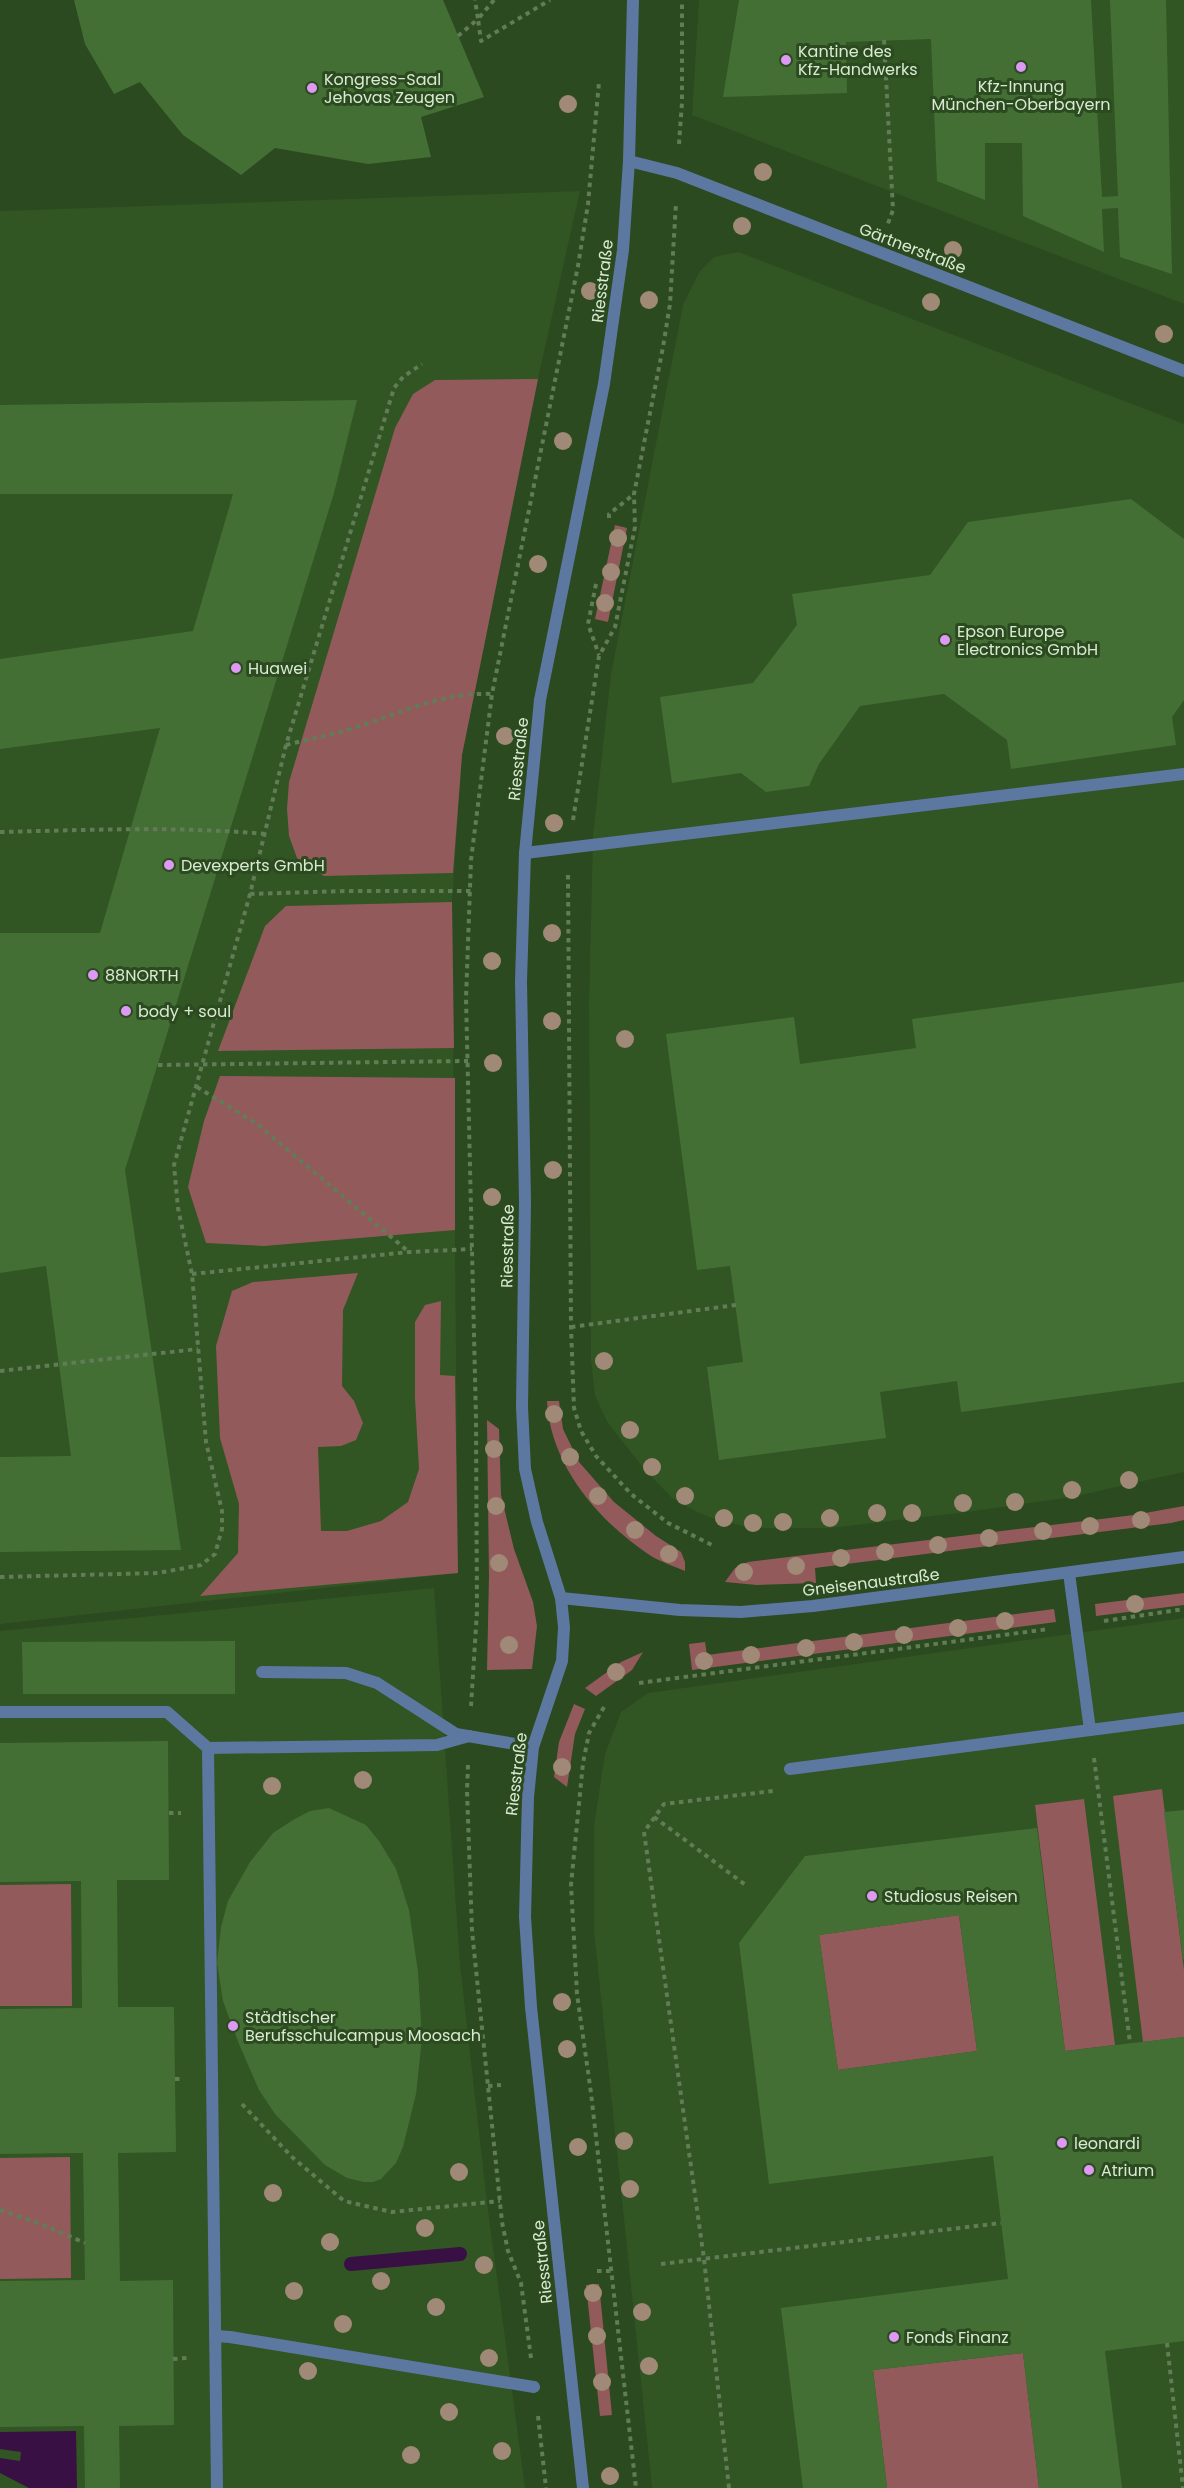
<svg xmlns="http://www.w3.org/2000/svg" width="1184" height="2488" font-family="Poppins,sans-serif">
<rect width="100%" height="100%" fill="#2b4a1f"/>
<g fill="#315523">
<path d="M699 0H1184V304L692 115Z"/>
<path d="M580 191 538 379 462 755 452 902 458 1573 0 1624V211Z"/>
<path d="M739 252 1184 424V1472L1072 1497 967 1512 830 1528H753L719 1521 695 1511 672 1498 645 1470 607 1422 595 1395 591 1360 589 1005 593 835 611 674 683 305 700 271 714 257Z"/>
<path d="M434 1588 460 1964 487 2202 525 2488H0V1631Z"/>
<path d="M1184 1618V2488H652L594 1931V1826L605 1754 621 1712 648 1693Z"/>
</g>
<g fill="#935a5c">
<path d="M538 379 462 755 453 873 324 876 297 858 289 836 287 809 289 782 395 428 413 394 435 380Z"/>
<path d="M615 525 627 528 608 622 595 619Z"/>
<path d="M452 902 454 1048 218 1051 265 926 286 906Z"/>
<path d="M220 1076 455 1078V1230L264 1246 206 1243 188 1187 204 1121Z"/>
<path d="M358 1273 343 1310 342 1386 354 1401 363 1423 356 1440 341 1446 318 1447 321 1531H347L381 1521 408 1502 419 1469 415 1398V1322L425 1305 441 1301 440 1375 455 1376 458 1573 200 1596 238 1553 239 1504 220 1438 216 1346 232 1291 253 1282Z"/>
<path d="M547 1401H559L563 1429 579 1462 614 1502 656 1536 681 1552 685 1562V1571C674 1566 661 1562 651 1556 599 1522 550 1465 547 1401Z"/>
<path d="M487 1420 499 1429 501 1495 514 1549 533 1602 537 1626 532 1669 487 1670 489 1576Z"/>
<path d="M1184 1506V1520L1171 1523 815 1568 816 1583 757 1585 725 1582 735 1568 748 1562 1134 1515Z"/>
<path d="M1184 1593V1605L1096 1616 1095 1604Z"/>
<path d="M1054 1609 1056 1622 692 1670 689 1644 705 1642 707 1655Z"/>
<path d="M643 1652 632 1670 596 1696 585 1688 621 1662Z"/>
<path d="M574 1704 585 1709 575 1734 567 1787 554 1777 559 1742Z"/>
<path d="M1162 1789 1184 1970V2037L1143 2042 1113 1796Z"/>
<path d="M1084 1799 1115 2045 1065 2051 1035 1805Z"/>
<path d="M71 1884 72 2006H0V1885Z"/>
<path d="M959 1915 977 2051 838 2070 819 1935Z"/>
<path d="M70 2157 71 2278 0 2279V2158Z"/>
<path d="M599 2284 612 2415 600 2416 586 2285Z"/>
<path d="M1023 2353 1039 2488H887L873 2370Z"/>
</g>
<path fill="#381044" d="M76 2431 77 2488H29L0 2473V2458L20 2461 21 2452 0 2449V2432Z"/>
<g fill="none" stroke-linecap="round" stroke-linejoin="round">
<path stroke="#381044" stroke-width="14" d="M351 2264 460 2254"/>
</g>
<g fill="#446f34" fill-rule="evenodd">
<path d="M74 0H443L484 97 421 117 431 157 368 164 275 148 241 175 183 135 140 82 114 94 85 44Z"/>
<path d="M739 0H1091L1102 197 1118 196 1110 0H1166L1172 274 1120 257 1118 208 1102 209 1104 252 1023 216 1022 143H985V200L937 181 931 39 846 42 847 93 723 97Z"/>
<path d="M357 400 334 493 125 1170 181 1550 0 1552V1457L71 1456 46 1266 0 1273V933H100L160 728 0 749V659L193 631 233 494H0V405Z"/>
<path d="M1131 499 1184 539V700L1172 717 1176 745 1011 769 1007 740 944 694 860 706 819 764 809 786 766 792 741 773 672 783 660 697 753 683 797 625 792 594 930 575 968 522Z"/>
<path d="M1184 982V1382L961 1412 957 1381 880 1392 886 1438 719 1460 707 1367 743 1362 730 1266 697 1270 666 1034 794 1017 800 1064 916 1048 912 1019Z"/>
<path d="M235 1641V1694H23L22 1642Z"/>
<path d="M168 1741 169 1880H117L118 2007H174L176 2152 118 2153 120 2281 173 2280 174 2425 119 2426 120 2488H85L84 2426 0 2427V2281L85 2280 83 2153 0 2154V2009L82 2008 81 1881 0 1882V1743Z"/>
<path d="M329 1808 366 1825 379 1841 396 1869 409 1910 418 1972 422 2038 416 2094 403 2147 396 2163 381 2179 373 2182H364L347 2178 325 2165 275 2114 259 2090 239 2044 223 2001 217 1963 221 1927 228 1901 250 1862 273 1833 293 1820 310 1811Z"/>
<path d="M1184 1810V1959H1183L1164 1812Z"/>
<path d="M1037 1828 1065 2051 1184 2037V2341L1105 2351 1122 2488H1039L1023 2353 873 2370 887 2488H803L781 2308 1008 2279 993 2156 769 2184 739 1943 805 1856ZM959 1915 977 2051 838 2070 819 1935Z"/>
</g>
<g fill="none" stroke-linecap="round" stroke-linejoin="round">
<g stroke="#617c57" stroke-width="4" stroke-dasharray="4.5 4.5" stroke-linecap="butt">
<path d="M494 0 478 19 481 41 550 0"/>
<path d="M458 36 478 19 475 0"/>
<path d="M884 40 893 210 887 226"/>
<path d="M679 144 682 102V0"/>
<path d="M609 518V514L633 495"/>
<path d="M596 584 588 624 599 655"/>
<path d="M286 745C309 739 332 735 354 728 400 713 442 692 492 694"/>
<path d="M573 820 599 656 615 627 635 527 634 494 663 347 670 304 676 203"/>
<path d="M0 832C89 830 177 826 266 834"/>
<path d="M568 875 571 1327 574 1408 581 1431 596 1456 631 1494 668 1523 712 1545"/>
<path d="M250 894 345 891H471"/>
<path d="M158 1065 468 1061"/>
<path d="M197 1087 257 1124 409 1252"/>
<path d="M192 1274 409 1252 472 1249"/>
<path d="M571 1327 736 1305"/>
<path d="M0 1371 198 1349"/>
<path d="M0 1577 158 1573 201 1565 215 1554 222 1529V1511L206 1442 192 1274 178 1208 174 1165 250 894 286 745 394 388 403 377 422 364"/>
<path d="M1104 1621 1184 1609"/>
<path d="M639 1683 1049 1629"/>
<path d="M471 1706 477 1611 476 1419 466 998 471 860 492 694 578 266 588 204 599 82"/>
<path d="M604 1707 589 1733 583 1763 571 1885 577 1994 591 2093 636 2488"/>
<path d="M1094 1758 1130 2043"/>
<path d="M468 1765 467 1791 472 1931 502 2222 508 2251 521 2283 531 2358"/>
<path d="M169 1813H181"/>
<path d="M654 1817 747 1886"/>
<path d="M175 2079H184"/>
<path d="M488 2086 501 2085"/>
<path d="M242 2104 292 2157 344 2201 392 2212 500 2201"/>
<path d="M0 2210 41 2224 85 2243"/>
<path d="M661 2264 1001 2223"/>
<path d="M597 2271H611"/>
<path d="M1167 2343 1183 2488"/>
<path d="M173 2359 187 2358"/>
<path d="M538 2416 546 2488"/>
<path d="M729 2488 704 2259 644 1832 664 1804 773 1791"/>
</g>
<g stroke="#5c78a1" stroke-width="12">
<path d="M525 853 1184 774"/>
<path d="M262 1672 346 1673 377 1683 456 1734 533 1747"/>
<path d="M0 1712H167L208 1748 437 1745 469 1736"/>
<path d="M1090 1730 1184 1718"/>
<path d="M790 1769 1090 1730 1069 1573"/>
</g>
<g stroke="#5c78a1" stroke-width="12">
<path d="M208 1748 217 2488"/>
<path d="M215 2336 230 2337 534 2387"/>
</g>
<g stroke="#5c78a1" stroke-width="12">
<path d="M629 161 677 173 1184 371"/>
<path d="M561 1598 680 1610 741 1612 813 1606 1184 1557"/>
<path d="M583 2488 531 2007 525 1917 528 1797 533 1747 562 1661 564 1627 561 1598 537 1522 525 1469 522 1407 525 1202 521 981 525 853 540 700 604 384 623 250 629 161 633 0"/>
</g>
</g>
<g fill="#a08976">
<circle cx="568" cy="104" r="9"/>
<circle cx="763" cy="172" r="9"/>
<circle cx="742" cy="226" r="9"/>
<circle cx="953" cy="250" r="9"/>
<circle cx="590" cy="291" r="9"/>
<circle cx="649" cy="300" r="9"/>
<circle cx="931" cy="302" r="9"/>
<circle cx="1164" cy="334" r="9"/>
<circle cx="563" cy="441" r="9"/>
<circle cx="618" cy="538" r="9"/>
<circle cx="538" cy="564" r="9"/>
<circle cx="611" cy="572" r="9"/>
<circle cx="605" cy="603" r="9"/>
<circle cx="505" cy="736" r="9"/>
<circle cx="554" cy="823" r="9"/>
<circle cx="552" cy="933" r="9"/>
<circle cx="492" cy="961" r="9"/>
<circle cx="552" cy="1021" r="9"/>
<circle cx="625" cy="1039" r="9"/>
<circle cx="493" cy="1063" r="9"/>
<circle cx="553" cy="1170" r="9"/>
<circle cx="492" cy="1197" r="9"/>
<circle cx="604" cy="1361" r="9"/>
<circle cx="554" cy="1414" r="9"/>
<circle cx="630" cy="1430" r="9"/>
<circle cx="494" cy="1449" r="9"/>
<circle cx="570" cy="1457" r="9"/>
<circle cx="652" cy="1467" r="9"/>
<circle cx="1129" cy="1480" r="9"/>
<circle cx="1072" cy="1490" r="9"/>
<circle cx="598" cy="1496" r="9"/>
<circle cx="685" cy="1496" r="9"/>
<circle cx="1015" cy="1502" r="9"/>
<circle cx="963" cy="1503" r="9"/>
<circle cx="496" cy="1506" r="9"/>
<circle cx="877" cy="1513" r="9"/>
<circle cx="912" cy="1513" r="9"/>
<circle cx="724" cy="1518" r="9"/>
<circle cx="830" cy="1518" r="9"/>
<circle cx="1141" cy="1520" r="9"/>
<circle cx="783" cy="1522" r="9"/>
<circle cx="753" cy="1523" r="9"/>
<circle cx="1090" cy="1526" r="9"/>
<circle cx="635" cy="1530" r="9"/>
<circle cx="1043" cy="1531" r="9"/>
<circle cx="989" cy="1538" r="9"/>
<circle cx="938" cy="1545" r="9"/>
<circle cx="885" cy="1552" r="9"/>
<circle cx="669" cy="1554" r="9"/>
<circle cx="841" cy="1558" r="9"/>
<circle cx="499" cy="1563" r="9"/>
<circle cx="796" cy="1566" r="9"/>
<circle cx="744" cy="1572" r="9"/>
<circle cx="1135" cy="1604" r="9"/>
<circle cx="1005" cy="1621" r="9"/>
<circle cx="958" cy="1628" r="9"/>
<circle cx="904" cy="1635" r="9"/>
<circle cx="854" cy="1642" r="9"/>
<circle cx="509" cy="1645" r="9"/>
<circle cx="806" cy="1648" r="9"/>
<circle cx="751" cy="1655" r="9"/>
<circle cx="704" cy="1661" r="9"/>
<circle cx="616" cy="1672" r="9"/>
<circle cx="562" cy="1767" r="9"/>
<circle cx="363" cy="1780" r="9"/>
<circle cx="272" cy="1786" r="9"/>
<circle cx="562" cy="2002" r="9"/>
<circle cx="567" cy="2049" r="9"/>
<circle cx="624" cy="2141" r="9"/>
<circle cx="578" cy="2147" r="9"/>
<circle cx="459" cy="2172" r="9"/>
<circle cx="630" cy="2189" r="9"/>
<circle cx="273" cy="2193" r="9"/>
<circle cx="425" cy="2228" r="9"/>
<circle cx="330" cy="2242" r="9"/>
<circle cx="484" cy="2265" r="9"/>
<circle cx="381" cy="2281" r="9"/>
<circle cx="294" cy="2291" r="9"/>
<circle cx="593" cy="2293" r="9"/>
<circle cx="436" cy="2307" r="9"/>
<circle cx="642" cy="2312" r="9"/>
<circle cx="343" cy="2324" r="9"/>
<circle cx="597" cy="2336" r="9"/>
<circle cx="489" cy="2358" r="9"/>
<circle cx="649" cy="2366" r="9"/>
<circle cx="308" cy="2371" r="9"/>
<circle cx="602" cy="2382" r="9"/>
<circle cx="449" cy="2412" r="9"/>
<circle cx="502" cy="2451" r="9"/>
<circle cx="411" cy="2455" r="9"/>
<circle cx="610" cy="2476" r="9"/>
</g>
<g fill="#dd99f3" stroke="#2b4a1f" stroke-width="2">
<circle cx="786" cy="60" r="6"/>
<circle cx="1021" cy="67" r="6"/>
<circle cx="312" cy="88" r="6"/>
<circle cx="945" cy="640" r="6"/>
<circle cx="236" cy="668" r="6"/>
<circle cx="169" cy="865" r="6"/>
<circle cx="93" cy="975" r="6"/>
<circle cx="126" cy="1011" r="6"/>
<circle cx="872" cy="1896" r="6"/>
<circle cx="233" cy="2026" r="6"/>
<circle cx="1062" cy="2143" r="6"/>
<circle cx="1089" cy="2170" r="6"/>
<circle cx="894" cy="2337" r="6"/>
</g>
<g text-anchor="middle" stroke-width="6" stroke-linejoin="round" paint-order="stroke">
<g font-size="16" fill="#d8ead1" stroke="#2b4a1f" text-anchor="start">
<text x="798" y="57">Kantine des<tspan x="798" dy="18">Kfz-Handwerks</tspan></text>
<text x="324" y="85">Kongress-Saal<tspan x="324" dy="18">Jehovas Zeugen</tspan></text>
<text x="1021" y="92" text-anchor="middle">Kfz-Innung<tspan x="1021" dy="18">München-Oberbayern</tspan></text>
<text x="957" y="637">Epson Europe<tspan x="957" dy="18">Electronics GmbH</tspan></text>
<text x="248" y="674">Huawei</text>
<text x="181" y="871">Devexperts GmbH</text>
<text x="105" y="981">88NORTH</text>
<text x="138" y="1017">body + soul</text>
<text x="884" y="1902">Studiosus Reisen</text>
<text x="245" y="2023">Städtischer<tspan x="245" dy="18">Berufsschulcampus Moosach</tspan></text>
<text x="1074" y="2149">leonardi</text>
<text x="1101" y="2176">Atrium</text>
<text x="906" y="2343">Fonds Finanz</text>
</g>
<g font-size="16" fill="#d8ead1" stroke="#2b4a1f">
<text transform="translate(913 248) rotate(21)" y="6">Gärtnerstraße</text>
<text transform="translate(602 281) rotate(-83)" y="6">Riesstraße</text>
<text transform="translate(518 759) rotate(-84)" y="6">Riesstraße</text>
<text transform="translate(507 1246) rotate(-89)" y="6">Riesstraße</text>
<text transform="translate(871 1582) rotate(-7)" y="6">Gneisenaustraße</text>
<text transform="translate(516 1774) rotate(-83)" y="6">Riesstraße</text>
<text transform="translate(542 2262) rotate(-96)" y="6">Riesstraße</text>
</g>
</g>
</svg>
